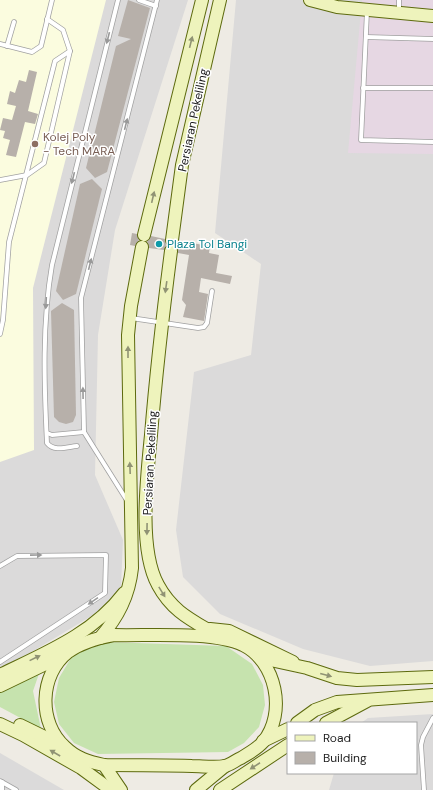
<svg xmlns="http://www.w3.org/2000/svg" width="433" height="790" font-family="'DM Sans',sans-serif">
<rect width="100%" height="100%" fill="#eeebe4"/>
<g fill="#dbdada">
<path d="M0 0H188L115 230 98 335 95 475 123 540 121 587 103 609 0 671Z"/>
<path d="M236 0H433V661L370 666 303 649 220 614 183 577 176 530 194 372 251 355 261 264 215 233Z"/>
<path d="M433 714V790H329L334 773H416V723H361L368 718Z"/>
<path d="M0 753 64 790H0Z"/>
</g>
<path fill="#e6d7e3" d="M362 0H433V154L348 153Z"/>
<path fill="#fbfcdf" d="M0 0H106L33 288 34 450 0 462Z"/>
<g fill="#c6e3ae">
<path d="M105 642 226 646 252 664 263 685 265 705 259 727 244 743 228 752 98 754 74 743 59 724 54 702 59 678 71 658 89 647Z"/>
<path d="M42 665 33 691 41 729 0 707V690Z"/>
</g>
<g fill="#b7b0aa">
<path d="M128 0 150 8 107 172 95 178 86 168 116 46 131 39 118 36Z"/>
<path d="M29 70 37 72 28 111 38 114 35 124 25 122 16 157 6 155 10 140 3 138 5 131 0 130 3 118 12 120 16 106 7 104 10 91 15 93 19 80 26 82Z"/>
<path d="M92 179 102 189 76 294 63 300 56 291 80 184Z"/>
<path d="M132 233 137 234 139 240 135 246 130 245Z"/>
<path d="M151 236 165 239 167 245 164 250 149 248 147 242Z"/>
<path d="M179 241 210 246 209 253 219 255 216 273 232 276 230 284 201 278 199 292 208 294 204 321 183 317 186 305 182 300 189 255 178 253 176 246Z"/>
<path d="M62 303 74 310 76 415 73 422 66 424 59 422 54 417 51 311Z"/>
</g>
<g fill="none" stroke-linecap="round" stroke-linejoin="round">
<defs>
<g id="lane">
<path d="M139 0 156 6"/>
<path d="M367 11 361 140 433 142"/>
<path d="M399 11V0"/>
<path d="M366 37 433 39"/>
<path d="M0 44 32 52 41 46 52 0"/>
<path d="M7 46 14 22"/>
<path d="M363 88H433"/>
<path d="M0 180 27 175 44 163 70 51 63 30 47 19"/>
<path d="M131 318 198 328 204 327 207 323 212 291"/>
<path d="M0 334 3 320 9 242 55 61 70 51"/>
<path d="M47 433 52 435 84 432"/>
<path d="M77 446C67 447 54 452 47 443 44 384 42 323 52 265L118 0"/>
<path d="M128 502 84 432 81 298 157 0"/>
<path d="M0 566 17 556 106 555 105 593 0 662"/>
<path d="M0 781 16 790"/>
<path d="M2 790V782"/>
<path d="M424 790 421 745 423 737 433 718"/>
</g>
<g id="secondary">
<path d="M310 0 337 7 433 16"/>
<path d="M144 235 202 0"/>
<path d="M172 240 182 165 220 0"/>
<path d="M171 251C163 313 156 374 151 435 147 476 138 549 158 585 173 613 194 621 220 637"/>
<path d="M210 629 229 631 293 662"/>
<path d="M114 635C149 636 212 631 243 645 276 661 287 713 263 742 257 749 249 753 241 758 236 760 230 765 225 766 215 768 202 766 192 766 162 765 133 765 104 765 89 762 76 758 65 747 38 723 39 675 68 652 82 642 97 638 114 635Z"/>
<path d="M100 638C118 617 129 596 132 568L128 335 131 306 142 247"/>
<path d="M261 658 307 668 337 678 357 680 433 677"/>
<path d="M0 675C45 653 93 634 124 593"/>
<path d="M0 686 62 656"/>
<path d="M297 723 315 710 337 702 433 695"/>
<path d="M326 723 367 701"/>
<path d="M0 724 23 735 81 768 111 790"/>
<path d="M20 725 61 745"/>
<path d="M263 741 288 729"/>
<path d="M104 765 121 790"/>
<path d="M196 790 225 766"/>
<path d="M220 790 288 745"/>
</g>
</defs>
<use href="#lane" stroke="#a1a1a1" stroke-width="5.5"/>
<use href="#secondary" stroke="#5d6a0e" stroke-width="14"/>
<use href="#lane" stroke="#fff" stroke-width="4"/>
<use href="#secondary" stroke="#eef3bc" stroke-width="12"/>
</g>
<defs><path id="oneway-solid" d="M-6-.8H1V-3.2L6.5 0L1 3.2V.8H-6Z"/></defs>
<g fill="#999">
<use href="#oneway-solid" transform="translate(108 38) rotate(104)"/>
<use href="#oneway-solid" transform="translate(126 124) rotate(-76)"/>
<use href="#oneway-solid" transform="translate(73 178) rotate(104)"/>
<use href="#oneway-solid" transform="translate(90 264) rotate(-76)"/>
<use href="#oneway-solid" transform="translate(46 303) rotate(93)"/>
<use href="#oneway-solid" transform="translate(83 393) rotate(-91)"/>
<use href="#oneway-solid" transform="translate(36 555) rotate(-1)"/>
<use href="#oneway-solid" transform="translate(93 601) rotate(146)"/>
</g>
<g fill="#909374">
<use href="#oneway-solid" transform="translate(191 42) rotate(-76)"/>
<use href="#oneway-solid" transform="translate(153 197) rotate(-77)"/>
<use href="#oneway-solid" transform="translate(166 287) rotate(98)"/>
<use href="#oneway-solid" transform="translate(128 352) rotate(-90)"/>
<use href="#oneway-solid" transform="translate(130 468) rotate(-92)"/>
<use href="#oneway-solid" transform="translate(147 529) rotate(91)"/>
<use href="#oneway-solid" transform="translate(162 592) rotate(58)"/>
<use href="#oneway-solid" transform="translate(35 658) rotate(-26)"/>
<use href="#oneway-solid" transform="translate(326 675) rotate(15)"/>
<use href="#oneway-solid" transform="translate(55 753) rotate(-150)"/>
<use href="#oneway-solid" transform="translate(255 766) rotate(147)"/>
</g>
<circle fill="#8d6e63" stroke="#fff" stroke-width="1.5" cx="35" cy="144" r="4"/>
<circle fill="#0f9aa8" stroke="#fff" stroke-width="1.5" cx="159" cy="244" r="4"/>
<g text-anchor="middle" stroke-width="3" stroke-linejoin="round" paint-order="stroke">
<g font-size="12" fill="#1d1d1d" stroke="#fff">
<text transform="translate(193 120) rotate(-78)" y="4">Persiaran Pekeliling</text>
<text transform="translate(150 463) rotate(-87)" y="4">Persiaran Pekeliling</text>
</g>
<g font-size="12" fill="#785e54" stroke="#fff" text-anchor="start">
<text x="43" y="141">Kolej Poly<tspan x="43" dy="14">- Tech MARA</tspan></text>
</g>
<g font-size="12" fill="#0d838f" stroke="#fff" text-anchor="start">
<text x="167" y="248">Plaza Tol Bangi</text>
</g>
</g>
<rect x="287" y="722" width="130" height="52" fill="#ffffff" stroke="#a5a5a5"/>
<rect x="295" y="735" width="20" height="6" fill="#eef3bc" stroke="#a5a5a5"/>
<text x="323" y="742" font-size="12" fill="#1d1d1d">Road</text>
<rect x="295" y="752" width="20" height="12" fill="#b7b0aa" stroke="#a5a5a5"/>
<text x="323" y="762" font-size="12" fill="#1d1d1d">Building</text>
</svg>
